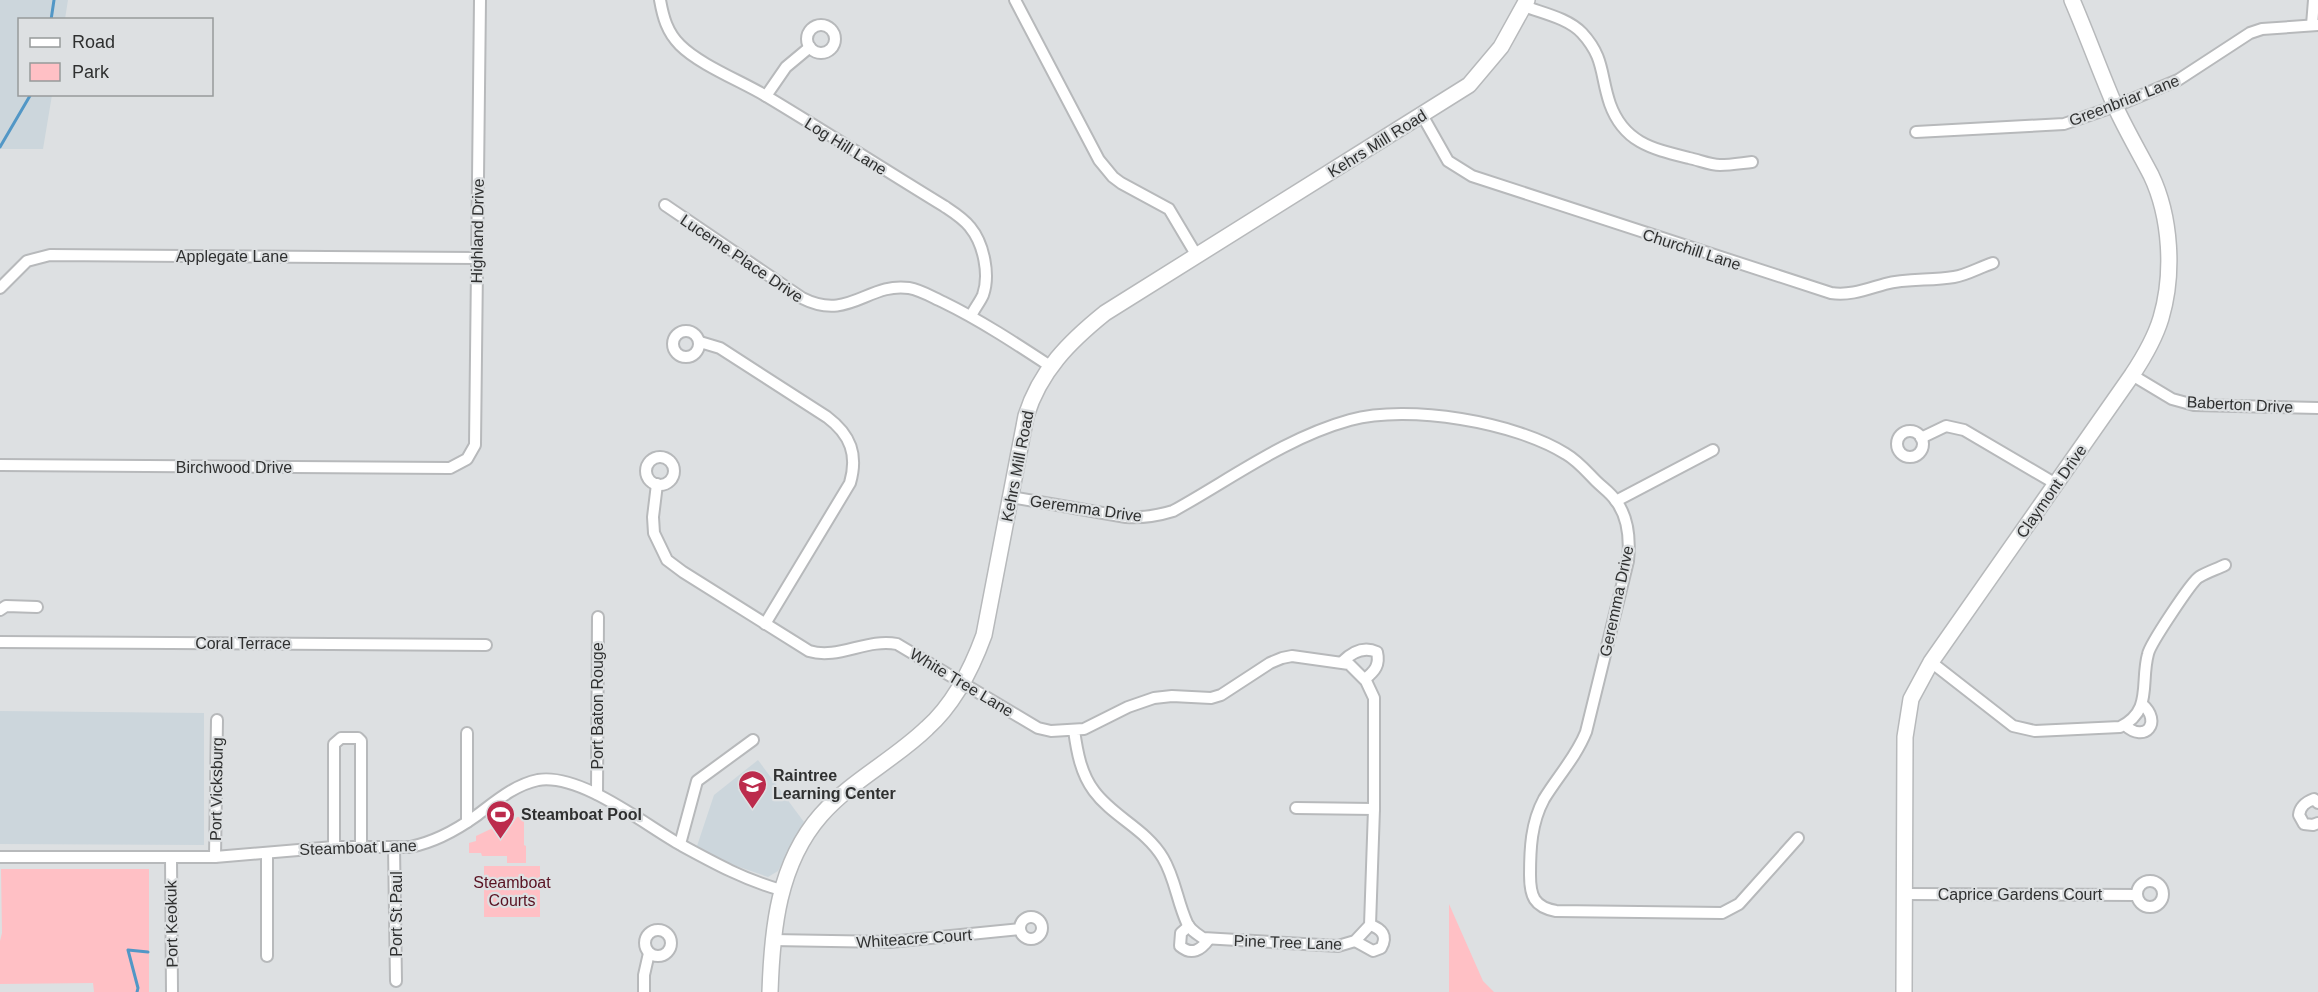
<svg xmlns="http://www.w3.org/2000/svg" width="2318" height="992" font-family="Helvetica,sans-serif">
<rect width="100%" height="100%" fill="#dde0e2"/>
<g fill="#ccd6dc">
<path d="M0 0H68L65 19 20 20V94L52 95 43 149H0Z"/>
<path d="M0 711 204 713V845L0 844Z"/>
<path d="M758 760 804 822 778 871 768 877 719 860 697 846 714 795Z"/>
</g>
<g fill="#ffc0c5">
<path d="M517 817H524V845L526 846V863H507V856H482L481 853H469V843L476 841V836L497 826 512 824Z"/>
<rect x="484" y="866" width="56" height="51"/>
<path d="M1 869H149V992H94L93 983 0 984V941L2 933Z"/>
<path d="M1449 904 1483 981 1494 992H1449Z"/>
</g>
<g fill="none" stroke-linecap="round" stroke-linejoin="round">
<g stroke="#5297c6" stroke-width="3">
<path d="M51 20 54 0"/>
<path d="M0 147 31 94"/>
<path d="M137 992 138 988 128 950 148 952"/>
</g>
<defs>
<g id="street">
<path d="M660 0C663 17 667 32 680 45 700 65 741 81 766 96 826 132 885 170 944 206 953 212 963 218 970 227 984 244 990 275 983 295 980 302 974 309 971 316"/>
<path d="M1015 0 1099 160 1113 177 1121 183 1169 209 1197 256"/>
<path d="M1524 6C1542 13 1568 18 1582 33 1605 58 1600 75 1610 104 1624 143 1653 149 1689 158 1699 160 1710 165 1720 165 1731 165 1742 163 1752 162"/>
<path d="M2312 25 2314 0"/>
<circle cx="821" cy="39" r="14"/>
<path d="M766 96 786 67 810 47"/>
<path d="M1422 115 1448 161 1472 176 1831 293C1850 296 1867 289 1885 284 1907 278 1931 281 1954 277 1967 275 1980 267 1993 263"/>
<path d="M1916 132 2064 124 2116 106 2178 80 2250 33 2262 29 2318 25"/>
<path d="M665 205 802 298C849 322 868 282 909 288 921 290 932 297 943 302 980 320 1015 343 1050 366"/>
<path d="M0 288 27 261 50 255 476 258"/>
<circle cx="686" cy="344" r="13"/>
<path d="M700 342 720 348 827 417C851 435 858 455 850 483L765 624"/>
<path d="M2132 375 2172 399 2194 405 2318 408"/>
<circle cx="1910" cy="444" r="13"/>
<path d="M1921 438 1946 426 1964 430 2056 484"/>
<circle cx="660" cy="471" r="14"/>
<path d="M0 465 450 468 467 459 475 445 480 0"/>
<path d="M657 484 653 517 654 533 667 560 683 572 809 651C838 660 867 638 897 644L1038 728 1051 731 1084 729 1128 707 1154 698 1172 696 1211 698 1221 695 1270 663 1282 658 1292 656 1349 664 1366 681 1374 698V809L1370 925 1355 941 1338 946 1203 938C1197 934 1190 930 1187 923 1177 901 1175 878 1163 858 1146 829 1113 817 1094 791 1081 774 1077 752 1074 730"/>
<path d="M1011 497 1126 517C1143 518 1157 516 1173 511 1231 479 1285 438 1350 420 1409 404 1515 422 1566 454 1578 461 1587 472 1596 481 1603 488 1611 493 1616 501 1629 518 1630 541 1628 561L1586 732C1576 757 1558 776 1544 799 1531 823 1530 849 1530 875 1530 896 1534 907 1556 911L1722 913 1739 904 1798 838"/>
<path d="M1616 501 1713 450"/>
<path d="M0 610 6 606 37 607"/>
<path d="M0 642 486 645"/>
<path d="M1342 662C1352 652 1364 646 1377 652 1380 665 1375 671 1365 679"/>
<path d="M1931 662 2013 726 2035 731 2120 727C2153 711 2140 683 2148 654 2150 644 2192 581 2199 577 2207 572 2217 569 2225 565"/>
<path d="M2125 725C2145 744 2163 722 2142 704"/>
<path d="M467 733V822"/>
<path d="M597 794 598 617"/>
<path d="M2318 803 2314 799C2306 802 2300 806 2299 815L2304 824 2313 825 2318 823"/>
<path d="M1296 808 1374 809"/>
<path d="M680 844 697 781 753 740"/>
<path d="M334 847V744L341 738H358L361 741V847"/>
<path d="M394 847 396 981"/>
<path d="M0 857H215L334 847H410C435 842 455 831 476 816 495 802 514 785 538 780 581 773 645 825 681 845 714 863 745 880 781 890"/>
<path d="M171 857 172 992"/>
<path d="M215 857 217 720"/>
<circle cx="2150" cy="894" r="13"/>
<path d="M1903 894 2137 895"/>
<circle cx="1031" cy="928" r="11"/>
<path d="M1189 926 1181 933 1180 946C1192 956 1201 950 1209 939"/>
<circle cx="658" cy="943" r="13"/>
<path d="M772 940 890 942 1020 929"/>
<path d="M1355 941 1373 951 1381 948C1388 936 1382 929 1370 925"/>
<path d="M267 956V853"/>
<path d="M644 992V975L649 953"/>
</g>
<g id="secondary">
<path d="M770 992C772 930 778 864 821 815 852 780 894 760 927 728 954 704 972 668 984 635L1026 416C1040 371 1069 342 1105 313L1469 85 1501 47 1527 0"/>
<path d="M1904 992 1905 737 1911 699 1931 662 2132 375C2144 357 2155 338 2161 318 2174 274 2171 217 2151 175 2139 152 2126 130 2115 106 2100 71 2087 35 2072 0"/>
</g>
</defs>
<use href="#street" stroke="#b7b9bb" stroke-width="14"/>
<use href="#secondary" stroke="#b7b9bb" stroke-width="18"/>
<use href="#street" stroke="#fff" stroke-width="10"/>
<use href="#secondary" stroke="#fff" stroke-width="15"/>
</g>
<defs>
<symbol id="school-pin" viewBox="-11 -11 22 30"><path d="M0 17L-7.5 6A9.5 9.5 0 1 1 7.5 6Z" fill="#bc2b4c" stroke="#dde0e2"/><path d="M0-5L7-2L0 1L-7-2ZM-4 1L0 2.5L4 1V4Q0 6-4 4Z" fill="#fff"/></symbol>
<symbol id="stadium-pin" viewBox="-11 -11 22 30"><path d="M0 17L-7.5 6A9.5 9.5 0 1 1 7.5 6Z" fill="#bc2b4c" stroke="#dde0e2"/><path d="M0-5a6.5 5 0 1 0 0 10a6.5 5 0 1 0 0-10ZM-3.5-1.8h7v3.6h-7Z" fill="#fff"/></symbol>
</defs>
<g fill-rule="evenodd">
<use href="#school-pin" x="736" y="768" width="33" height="45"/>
<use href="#stadium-pin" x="484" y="798" width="33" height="45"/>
</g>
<g text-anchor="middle" stroke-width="4.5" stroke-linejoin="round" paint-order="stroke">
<g font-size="16" fill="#2f3030" stroke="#dde0e2">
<text transform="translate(2124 100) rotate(-21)" y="6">Greenbriar Lane</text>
<text transform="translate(1377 143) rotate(-32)" y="6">Kehrs Mill Road</text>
<text transform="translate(846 146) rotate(32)" y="6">Log Hill Lane</text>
<text transform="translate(477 231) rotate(-89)" y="6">Highland Drive</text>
<text transform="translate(1692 249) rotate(18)" y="6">Churchill Lane</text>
<text x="232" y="262">Applegate Lane</text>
<text transform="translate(742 258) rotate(34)" y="6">Lucerne Place Drive</text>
<text transform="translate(2240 404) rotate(3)" y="6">Baberton Drive</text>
<text transform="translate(1017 466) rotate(-79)" y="6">Kehrs Mill Road</text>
<text x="234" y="473">Birchwood Drive</text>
<text transform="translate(2051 491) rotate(-55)" y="6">Claymont Drive</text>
<text transform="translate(1086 508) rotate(8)" y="6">Geremma Drive</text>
<text transform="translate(1616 601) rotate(-78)" y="6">Geremma Drive</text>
<text x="243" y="649">Coral Terrace</text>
<text transform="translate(962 682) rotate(31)" y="6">White Tree Lane</text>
<text transform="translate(597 706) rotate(-90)" y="6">Port Baton Rouge</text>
<text transform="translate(216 789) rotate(-89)" y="6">Port Vicksburg</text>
<text transform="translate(358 847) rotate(-2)" y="6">Steamboat Lane</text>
<text x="2020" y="900">Caprice Gardens Court</text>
<text transform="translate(396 914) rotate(-90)" y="6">Port St Paul</text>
<text transform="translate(171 924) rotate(-91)" y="6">Port Keokuk</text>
<text transform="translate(914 938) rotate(-4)" y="6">Whiteacre Court</text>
<text transform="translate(1288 942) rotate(2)" y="6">Pine Tree Lane</text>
</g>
<g font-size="16" font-weight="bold" fill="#2f3030" stroke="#dde0e2" text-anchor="start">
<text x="773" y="781">Raintree<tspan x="773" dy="18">Learning Center</tspan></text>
<text x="521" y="820">Steamboat Pool</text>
</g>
<g font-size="16" fill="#591121" stroke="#dde0e2">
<text x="512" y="888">Steamboat<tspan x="512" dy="18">Courts</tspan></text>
</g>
</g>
<rect x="18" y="18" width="195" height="78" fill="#dde0e2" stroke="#979a9b" stroke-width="1.5"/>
<rect x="30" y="38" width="30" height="9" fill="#ffffff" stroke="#979a9b" stroke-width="1.5"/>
<text x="72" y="48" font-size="18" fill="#2f3030">Road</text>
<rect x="30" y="63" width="30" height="18" fill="#ffc0c5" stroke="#979a9b" stroke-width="1.5"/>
<text x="72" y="78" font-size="18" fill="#2f3030">Park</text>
</svg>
